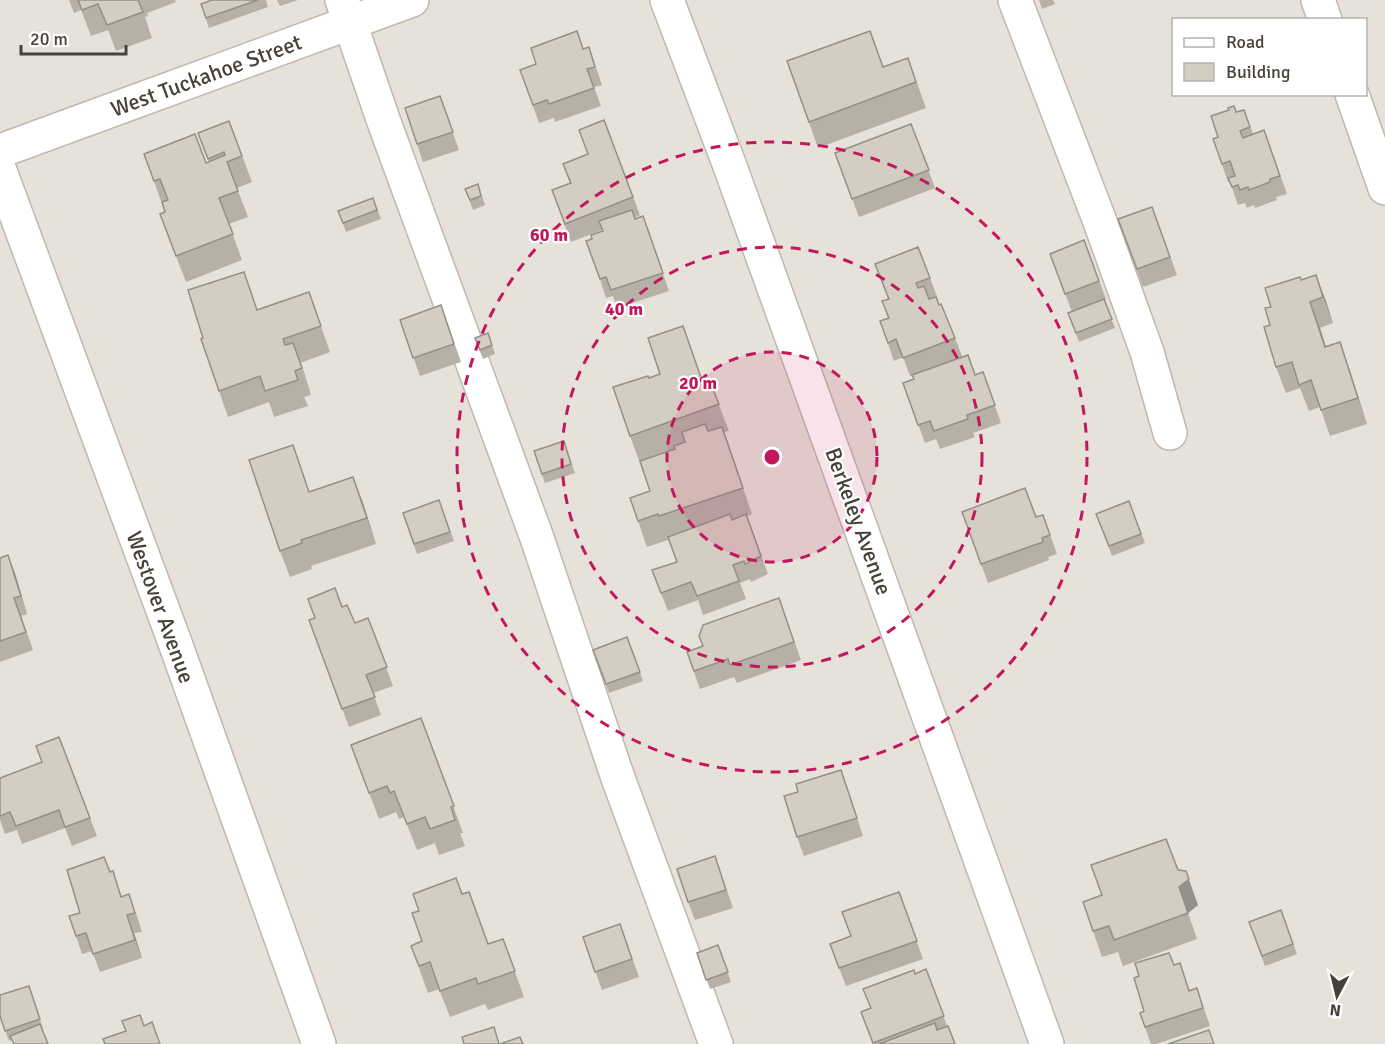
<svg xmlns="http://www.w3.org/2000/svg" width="1385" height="1044" font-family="Signika,sans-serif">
<rect width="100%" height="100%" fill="#f3f1ea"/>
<path fill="#e6e2d9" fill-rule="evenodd" d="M0 0H1385V1044H0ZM1174 20H1366V94H1174Z"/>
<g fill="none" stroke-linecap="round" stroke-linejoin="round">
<defs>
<g id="minor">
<path d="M342 0 384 122 537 538 618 778 716 1044"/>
<path d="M667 0 731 169 1047 1044"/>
<path d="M1015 0 1099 219 1147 352 1170 433"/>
<path d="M1318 0 1325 20"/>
<path d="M1352 94 1385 188"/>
<path d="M0 151 412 0"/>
<path d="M0 171 174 640 319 1044"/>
</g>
</defs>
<use href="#minor" stroke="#beb8ae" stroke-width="36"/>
<use href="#minor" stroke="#fff" stroke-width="33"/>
</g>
<g fill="#b6b0a6">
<path d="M69 0H175L176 2 147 13 148 16 145 17 152 38 116 51 108 30 91 36 81 10 74 13Z"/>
<path d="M212 0H266L268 7 209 28 201 4Z"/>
<path d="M277 0H298L280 6Z"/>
<path d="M1039 0H1053L1055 4 1042 9Z"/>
<path d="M589 47 602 85 594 87 601 106 555 122 554 118 539 123 520 70Z"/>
<path d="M908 58 926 108 818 148 787 61 883 67Z"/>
<path d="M440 96 459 150 423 162 417 144Z"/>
<path d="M1244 110 1253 134 1264 130 1287 194 1276 197 1277 200 1255 208 1254 205 1247 208 1245 203 1238 205 1230 182H1228L1213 139 1218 137 1236 112Z"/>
<path d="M604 120 640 215 634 218 635 219 643 216 669 291 617 308 613 296 606 298 600 279 592 239 603 231 602 230 571 242 552 190 570 184 563 164 588 154Z"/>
<path d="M229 121 252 182 237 188 248 217 229 224 242 260 186 282 160 214 165 212 144 154 206 163 209 162 198 133Z"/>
<path d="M911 124 935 188 859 217 835 153Z"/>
<path d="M478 184 485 205 473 210 465 189Z"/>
<path d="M373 198 381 219 346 232 338 211Z"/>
<path d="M1152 207 1177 275 1143 287 1118 219Z"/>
<path d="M1084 240 1106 299 1104 300 1115 328 1079 342 1068 313 1072 312 1050 254Z"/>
<path d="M875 264 930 278 937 296 929 299 955 338 962 356 975 375 983 372 1001 423 973 433 975 437 940 449 936 439 925 443 903 383 914 379 913 375 910 376 903 357 894 361 880 321 888 318 882 301 888 299Z"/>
<path d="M1316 275 1333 323 1320 328 1326 347 1340 342 1367 424 1330 436 1320 407 1309 411 1300 388 1286 393 1276 367 1270 325 1301 280Z"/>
<path d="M309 292 330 352 300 363 311 395 304 397 308 406 274 417 269 402 228 417 219 391 258 309Z"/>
<path d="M441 305 461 362 420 376 400 320Z"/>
<path d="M683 326 705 389 712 387 729 431 724 432 752 514 747 516 768 574 751 582 750 579 740 583 746 599 703 615 698 600 668 611 652 570 677 562 668 540 647 547 638 521 650 491 630 436 649 378 660 374Z"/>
<path d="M488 333 495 354 483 359 475 338Z"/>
<path d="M564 441 575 473 545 483 534 451Z"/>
<path d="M439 500 454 541 417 554 403 513Z"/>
<path d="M1129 501 1145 543 1112 556 1096 514Z"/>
<path d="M363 503 376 544 311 566 312 569 290 577 280 551Z"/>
<path d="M962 512 1036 517 1043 515 1057 554 1048 557 1049 560 988 583Z"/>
<path d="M8 555 27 614 21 616 33 650 0 662V558Z"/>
<path d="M779 598 801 660 737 683 734 677 700 689 687 652 703 646Z"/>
<path d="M342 607 355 623 368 618 393 686 373 693 381 715 349 727 309 620Z"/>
<path d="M627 637 643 681 609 693 593 650Z"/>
<path d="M421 718 463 833H460L465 846 439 855 435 843 417 850 404 817 399 819 396 812 379 819 351 745Z"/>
<path d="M0 778 90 818 97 836 72 846 65 828 22 844 17 830 5 834 0 820Z"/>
<path d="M847 788 863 836 804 856 797 837 798 792Z"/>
<path d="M715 856 733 908 695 920 688 902Z"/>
<path d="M1178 870 1198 905 1188 913 1197 939 1123 966 1118 952 1102 957 1083 902Z"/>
<path d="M110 872 122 897 136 913 142 932 134 933 142 958 100 972 92 951 82 954 76 936Z"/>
<path d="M899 892 923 959 846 986 830 944 851 936Z"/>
<path d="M462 894 488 944 503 939 524 997 488 1010 485 1004 450 1017 439 989 428 993 411 946 422 941Z"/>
<path d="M1281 910 1297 954 1265 966 1249 922Z"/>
<path d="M620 924 639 977 602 990 583 937Z"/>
<path d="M718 945 731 982 710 989 697 953Z"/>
<path d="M1174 965 1190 990 1197 988 1210 1026 1156 1044H1151L1140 1013 1144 1011Z"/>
<path d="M926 969 947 1026 955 1044H873L861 1012 871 1008 915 974Z"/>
<path d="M29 986 43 1029 9 1041 0 1016Z"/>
</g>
<g fill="#949087">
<path d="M1316 275 1326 301 1333 323 1323 297Z"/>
<path d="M1310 302 1320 328 1334 373 1325 347Z"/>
<path d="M1340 342 1349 368 1367 424 1358 398Z"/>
<path d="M293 343 303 369 311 395 302 368Z"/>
<path d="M353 477 363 503 376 544 367 518Z"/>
<path d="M8 555 15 573 27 614 21 596Z"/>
<path d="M1186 871 1198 905 1188 913 1197 939 1179 887 1183 884Z"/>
<path d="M127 915 134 933 142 958 135 940Z"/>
</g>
<g fill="#d4cdc1" stroke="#949087" stroke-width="1.5">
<path d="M78 0H138L143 12 107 25 98 4 82 10Z"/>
<path d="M212 0H258L206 18 201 4Z"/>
<path d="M577 31 583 49 589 47 595 67 587 69 594 88 549 104 547 100 533 105 520 70 536 64 531 48Z"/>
<path d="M870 31 883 67 908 58 916 82 809 122 787 61Z"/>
<path d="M440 96 453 132 417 144 405 108Z"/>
<path d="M1234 106 1236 112 1244 110 1250 127 1240 131 1243 138 1264 130 1280 176 1270 179V182L1249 190 1248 187 1240 190 1238 185 1232 187 1228 178 1235 176 1230 161 1222 164 1213 139 1218 137 1211 116 1229 110 1228 108Z"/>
<path d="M604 120 633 197 565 224 552 190 571 183 563 164 588 154 579 130Z"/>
<path d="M229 121 242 156 227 162 238 191 219 198 233 234 176 256 160 214 165 212 162 202 168 200 160 179 154 181 144 154 195 134 206 163 225 155 224 152 208 159 198 133Z"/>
<path d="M911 124 929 170 852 199 835 153Z"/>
<path d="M478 184 481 196 470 200 465 189Z"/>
<path d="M373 198 377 210 343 223 338 211Z"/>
<path d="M1152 207 1170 257 1137 269 1118 219Z"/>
<path d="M632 210 635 219 643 216 663 273 611 290 606 277 600 279 586 241 592 239 591 235 603 231 599 221Z"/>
<path d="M1084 240 1099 281 1065 294 1050 254Z"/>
<path d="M918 247 930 278 916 283 918 288 924 286 929 299 936 297 939 305 941 304 955 338 903 358 896 339 888 343 880 321 889 318 882 301 889 299 875 264Z"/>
<path d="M244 272 257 310 309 292 321 326 283 339 285 345 293 343 302 368 295 371 298 380 265 391 260 376 219 391 201 339 203 338 188 290Z"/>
<path d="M1316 275 1323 297 1310 302 1325 347 1340 342 1358 398 1321 410 1311 380 1299 385 1292 362 1276 367 1264 327 1270 325 1265 308 1271 307 1265 288 1300 277 1301 280Z"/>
<path d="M1104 299 1112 319 1076 333 1068 313Z"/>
<path d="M441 305 454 344 413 358 400 320Z"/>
<path d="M683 326 705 389 712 387 719 404 630 436 613 387 648 376 649 378 660 374 648 338Z"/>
<path d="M488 333 492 345 480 350 475 338Z"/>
<path d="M968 355 975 375 983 372 995 405 967 415 968 419 934 431 930 421 918 425 903 383 914 379 912 375Z"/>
<path d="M705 424 708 431 722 427 743 488 659 516 658 514 638 521 630 498 650 491 640 461 675 449 674 446 685 442 682 432Z"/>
<path d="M564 441 571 464 542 474 534 451Z"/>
<path d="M293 445 309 492 353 477 367 518 301 540 302 543 280 551 249 460Z"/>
<path d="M1025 488 1036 517 1043 515 1050 535 1042 538 1043 542 981 564 962 512Z"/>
<path d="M439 500 450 532 414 544 403 513Z"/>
<path d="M1129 501 1141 534 1109 546 1096 514Z"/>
<path d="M730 514 732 520 746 514 761 556 745 564 744 561 733 565 739 581 697 596 691 582 661 593 652 570 677 562 668 537Z"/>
<path d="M8 555 21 596 14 598 26 632 0 641V558Z"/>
<path d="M335 588 342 607 347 605 355 623 368 618 387 667 366 675 375 697 342 709 309 620 315 618 308 599Z"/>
<path d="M779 598 794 642 730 665 728 659 694 671 687 652 703 646 699 636 703 625Z"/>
<path d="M627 637 640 672 606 684 593 650Z"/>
<path d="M421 718 454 806 451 807 455 820 430 829 425 817 407 824 394 791 390 793 387 786 369 793 351 745Z"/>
<path d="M59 737 90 818 65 827 59 810 16 826 10 812 0 816V778L42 762 36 746Z"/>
<path d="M841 770 857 818 797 837 784 796 798 792 796 784Z"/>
<path d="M1166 839 1178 870 1186 871 1189 879 1179 887 1188 913 1114 940 1109 926 1093 931 1083 902 1102 895 1091 865Z"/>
<path d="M715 856 726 890 688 902 677 869Z"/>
<path d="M104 857 110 872 113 871 121 897 129 894 135 913 127 915 135 940 93 954 86 933 76 936 69 916 80 913 67 870Z"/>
<path d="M456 878 462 894 469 892 488 944 503 939 515 971 478 984 476 978 440 991 430 962 419 966 411 946 422 941 412 913 419 911 413 894Z"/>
<path d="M899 892 917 941 839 968 830 944 851 936 842 912Z"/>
<path d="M1281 910 1293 944 1262 956 1249 922Z"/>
<path d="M620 924 632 959 595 972 583 937Z"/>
<path d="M718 945 728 972 706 980 697 953Z"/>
<path d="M1169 953 1174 965 1180 963 1189 991 1197 988 1203 1008 1145 1027 1140 1013 1144 1011 1134 978 1139 976 1135 963Z"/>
<path d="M926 969 944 1016 873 1043 861 1012 871 1008 863 989 914 970 915 974Z"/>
<path d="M29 986 40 1019 5 1031 0 1016V995Z"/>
<path d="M140 1015 144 1026 152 1022 160 1044H105L103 1039 126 1031 122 1021Z"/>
<path d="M935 1023 937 1030 948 1026 955 1044H879Z"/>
<path d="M40 1024 48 1044H14L10 1036Z"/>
<path d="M494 1027 499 1044H464L462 1037Z"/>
<path d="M1209 1030 1214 1044H1168Z"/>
<path d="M520 1037 523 1044H500Z"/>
</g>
<circle cx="772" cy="457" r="105" fill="#c2185b" fill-opacity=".12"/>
<g fill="none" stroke="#c2185b" stroke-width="3" stroke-dasharray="10 8">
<circle cx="772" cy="457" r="105"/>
<circle cx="772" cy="457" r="210"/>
<circle cx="772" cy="457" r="315"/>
</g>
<g text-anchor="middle" stroke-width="4.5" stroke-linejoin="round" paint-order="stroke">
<g font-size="22" fill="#464139" stroke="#fff">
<text transform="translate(206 75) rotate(-20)" y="8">West Tuckahoe Street</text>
<text transform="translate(859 521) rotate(70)" y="8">Berkeley Avenue</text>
<text transform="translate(161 607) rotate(70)" y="8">Westover Avenue</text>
</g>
</g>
<circle cx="772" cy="457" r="9" fill="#c2185b" stroke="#fff" stroke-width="3"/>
<g font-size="18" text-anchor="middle" font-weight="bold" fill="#c2185b" stroke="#fff" stroke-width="4.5" stroke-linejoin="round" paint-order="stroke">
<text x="549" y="241">60 m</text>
<text x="624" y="315">40 m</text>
<text x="698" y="389">20 m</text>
</g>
<rect x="1172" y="18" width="195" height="78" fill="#ffffff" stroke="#b5b3b0" stroke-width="1.5"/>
<rect x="1184" y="38" width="30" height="9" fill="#ffffff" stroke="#b5b3b0" stroke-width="1.5"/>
<text x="1226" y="48" font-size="18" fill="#464139">Road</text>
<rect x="1184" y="63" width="30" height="18" fill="#d4cdc1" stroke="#b5b3b0" stroke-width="1.5"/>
<text x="1226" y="78" font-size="18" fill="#464139">Building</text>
<g transform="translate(1337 996) rotate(187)" stroke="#ffffff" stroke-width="4.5" paint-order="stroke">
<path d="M0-4.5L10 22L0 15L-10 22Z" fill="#464139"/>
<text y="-9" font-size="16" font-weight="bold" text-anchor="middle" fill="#464139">N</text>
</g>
<path d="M21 45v9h105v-9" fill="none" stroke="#464139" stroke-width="3"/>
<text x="30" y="45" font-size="18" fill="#464139" stroke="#ffffff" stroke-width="4.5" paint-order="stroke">20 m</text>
</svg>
